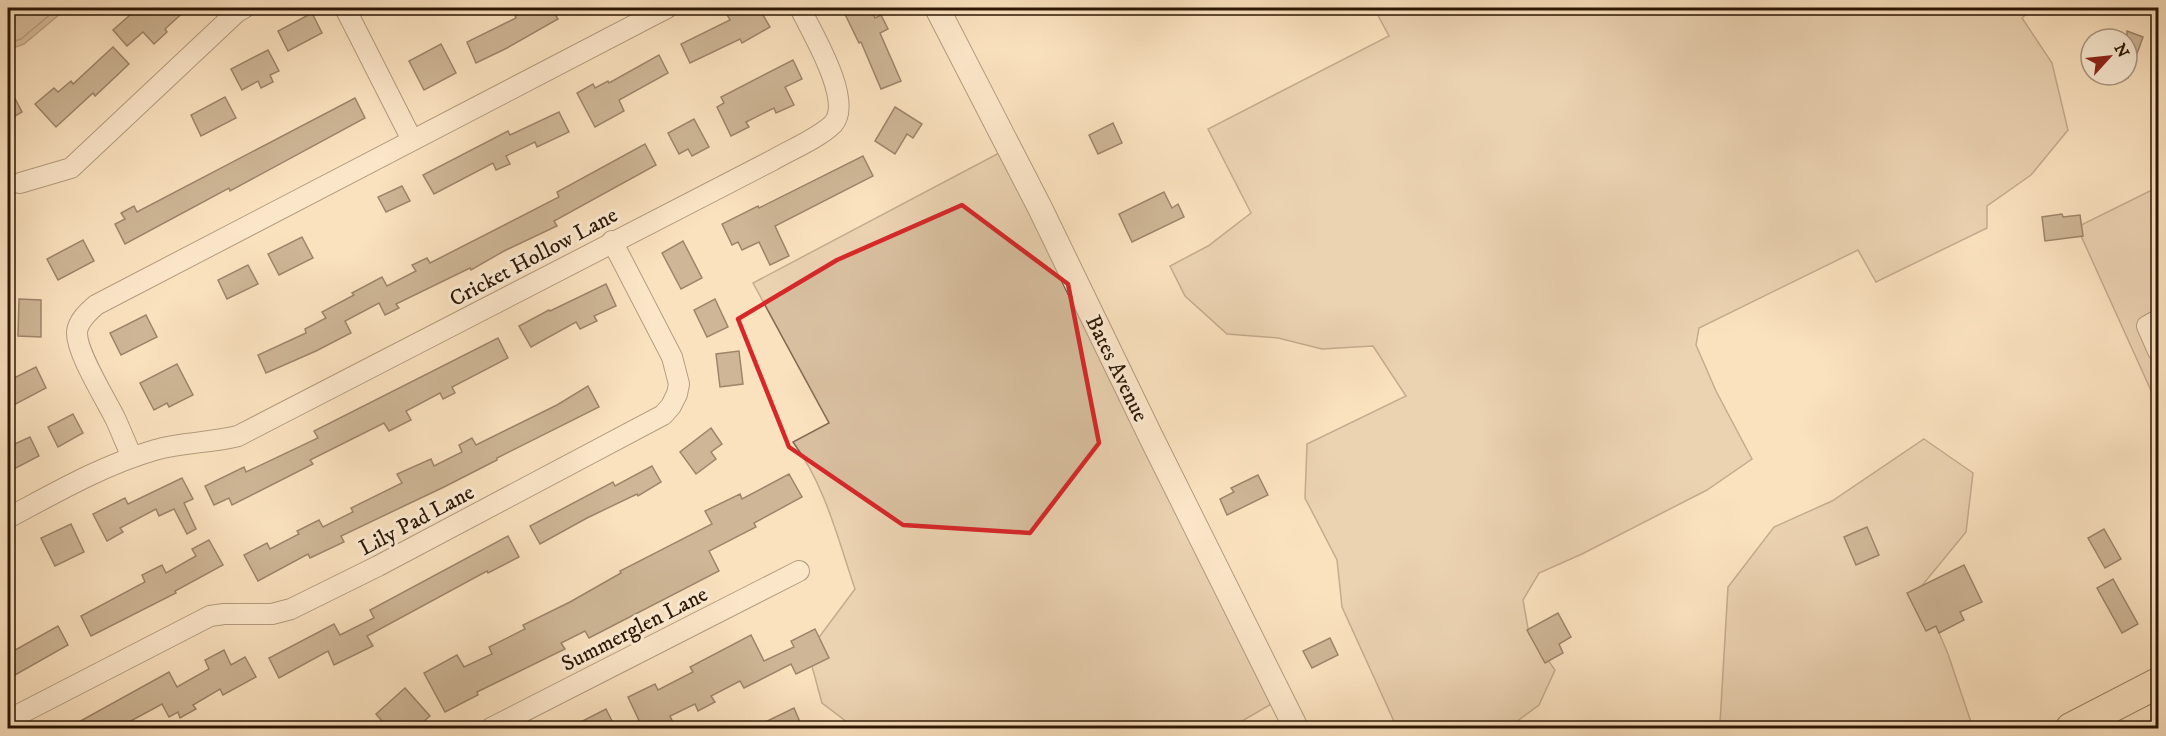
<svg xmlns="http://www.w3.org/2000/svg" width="2166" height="736" font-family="'IM FELL DW Pica',serif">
<rect width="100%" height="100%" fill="#fbe2bf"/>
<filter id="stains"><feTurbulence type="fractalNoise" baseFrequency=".00333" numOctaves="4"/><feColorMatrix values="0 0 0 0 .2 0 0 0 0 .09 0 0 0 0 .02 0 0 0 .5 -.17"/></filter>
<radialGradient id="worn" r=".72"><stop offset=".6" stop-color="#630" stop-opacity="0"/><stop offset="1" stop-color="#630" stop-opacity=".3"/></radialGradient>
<g fill="#d8bf9f" stroke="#826a52" stroke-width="1.5">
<path d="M1374 8H2033L2022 18 2052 63 2068 130 2031 175 1987 206V228L1876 282 1858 250 1699 328 1696 345 1716 391 1752 459 1707 490 1582 554 1539 573 1523 600 1529 634 1555 670 1539 705 1508 728H1397L1342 607 1337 560 1305 498 1307 444 1406 396 1373 346 1322 349 1278 338 1227 334 1185 296 1170 266 1208 246 1251 213 1208 129 1389 36Z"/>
<path d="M999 153 1032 212 1273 703 1230 728H855L822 703 808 652 855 589C838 539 825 485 793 442L829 423 753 283Z"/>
<path d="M2158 187V406L2077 227Z"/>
<path d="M1924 439 1973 473 1966 532 1920 588 1948 654 1973 728H1721L1720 723 1728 587 1774 527 1832 501Z"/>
</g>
<path fill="#b59d7f" stroke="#7e674e" stroke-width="1.5" d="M8 8H67L24 44 8 50Z"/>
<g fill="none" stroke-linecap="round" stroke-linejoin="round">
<path stroke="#705a42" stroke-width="1.5" d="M8 43 21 39 58 8"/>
</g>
<g fill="#988065" stroke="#2c1604" stroke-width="1.5">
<path d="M138 8H188L165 29 167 32 154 44 143 32 127 46 113 30Z"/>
<path d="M530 8H551L558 19 507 48 476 63 467 42 516 18 515 16Z"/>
<path d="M736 8H759L770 27 742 43 740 39 690 63 681 44 730 20 726 13Z"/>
<path d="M842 8H870L875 18 881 15 888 29 880 33 901 81 881 89 861 42 859 43Z"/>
<path d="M312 13 322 33 288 51 278 31Z"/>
<path d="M2127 31 2143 37 2128 78H2127Z"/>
<path d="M441 44 456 73 424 90 409 61Z"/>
<path d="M113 47 129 64 95 96 93 93 56 127 35 104 54 88 58 92 71 81 73 84Z"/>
<path d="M268 50 279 71 270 75 273 82 261 88 258 81 242 90 231 69Z"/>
<path d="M659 55 668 73 619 100 624 111 595 127 577 93 593 84 595 88 608 81 609 83Z"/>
<path d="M793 60 802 79 785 87 794 105 776 113 774 108 746 122 749 127 731 136 717 107 724 103 721 97Z"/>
<path d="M8 85 22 112 8 120Z"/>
<path d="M225 97 236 118 201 136 191 115Z"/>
<path d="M355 98 365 118 230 191 229 188 125 244 115 224 125 219 121 213 134 206 137 212Z"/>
<path d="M895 107 922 124 913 138 907 134 895 154 875 141Z"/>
<path d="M559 112 569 132 537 147 535 142 506 156 510 164 496 170 493 163 434 194 423 175 508 131 510 135Z"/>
<path d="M694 119 709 147 692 156 688 149 679 154 668 133Z"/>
<path d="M1113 123 1122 143 1098 154 1089 135Z"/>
<path d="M645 144 656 165 554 221 557 226 504 251 471 270 470 268 396 304 399 308 385 315 379 303 345 321 351 333 316 351 266 373 258 355 306 333 305 329 326 318 322 312 354 295 352 293 382 277 387 286 416 271 412 265 427 258 430 263 559 197 557 192Z"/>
<path d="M863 156 873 176 775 226 789 256 770 265 759 242 742 250 738 242 732 245 722 224 758 206 759 208Z"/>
<path d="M402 186 410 201 386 212 378 197Z"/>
<path d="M1164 192 1172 208 1178 204 1184 217 1132 242 1119 214Z"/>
<path d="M2062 214 2063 217 2080 215 2083 236 2045 241 2042 217Z"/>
<path d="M302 237 313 258 279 275 268 254Z"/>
<path d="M83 240 94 261 58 280 47 259Z"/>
<path d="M683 241 702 278 681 289 662 253Z"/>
<path d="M248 265 258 284 227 299 218 280Z"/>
<path d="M606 284 616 306 594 316 597 321 580 329 576 322 531 347 519 326 549 310 550 311Z"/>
<path d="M19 299 41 300V337L18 336Z"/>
<path d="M715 299 728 327 707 337 694 310Z"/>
<path d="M146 315 157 337 121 355 110 333Z"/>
<path d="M498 338 508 358 452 387 455 393 443 399 440 393 406 411 411 420 389 431 384 423 310 460 313 464 232 505 229 498 214 505 205 486 244 467 246 472 318 438 314 431Z"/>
<path d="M739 351 743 384 720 387 716 354Z"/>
<path d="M177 364 193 395 169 407 167 403 154 410 140 383Z"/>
<path d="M36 367 46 388 8 408V381Z"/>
<path d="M588 386 599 407 497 458V460L444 487 341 536 344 542 310 558 308 554 258 581 244 555 267 543 270 549 299 534 297 531 319 520 323 527 353 512 351 508 402 483 397 474 431 459 434 466 462 452 459 445 472 438 476 445 557 405Z"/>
<path d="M73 414 83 433 58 447 48 427Z"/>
<path d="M711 428 722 444 711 452 716 459 696 474 680 452Z"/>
<path d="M30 437 39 456 8 472V447Z"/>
<path d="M652 466 661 482 638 496 637 494 587 518 540 544 530 526 613 482 615 486Z"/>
<path d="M789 474 802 497 754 523 756 527 709 551 719 571 589 638 585 631 561 643 565 649 477 692 478 695 445 712 424 673 457 655 464 667 492 654 489 647 525 629 523 625 570 602 621 573 620 571 712 524 705 511 740 494 742 499Z"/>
<path d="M1258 475 1268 495 1227 515 1220 499 1234 492 1231 488Z"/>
<path d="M182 478 193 499 184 503 196 529 187 534 174 509 159 516 156 509 120 528 123 532 107 541 93 514 125 498 128 504Z"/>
<path d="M71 524 84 552 55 566 41 538Z"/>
<path d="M1867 527 1879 555 1856 565 1844 537Z"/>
<path d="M2104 529 2121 559 2105 568 2088 538Z"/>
<path d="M508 536 519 557 488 573 487 571 367 636 373 646 334 665 328 651 279 678 269 658 334 624 340 635 374 618 370 610Z"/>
<path d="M209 540 223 565 175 591 176 593 91 636 81 616 145 582 142 575 162 565 166 573 196 556 192 549Z"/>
<path d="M1964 565 1982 602 1960 612 1964 620 1939 633 1936 626 1926 631 1907 593Z"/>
<path d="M2113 579 2138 624 2122 633 2097 588Z"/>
<path d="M1558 613 1571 637 1559 644 1563 653 1545 663 1527 630Z"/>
<path d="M58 626 68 645 8 679V654Z"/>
<path d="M815 629 829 658 796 674 791 664 744 688 740 681 711 696 715 702 698 711 695 704 670 716 674 725 666 729H643L628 697 655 684 658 690 693 672 690 667 751 635 764 661 794 647 791 641Z"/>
<path d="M1330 638 1338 655 1312 668 1303 651Z"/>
<path d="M224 650 231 665 245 657 256 677 223 695 220 689 193 705 196 709 180 718 178 712 169 717 162 704 116 729H66L169 672 177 687 209 669 205 660Z"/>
<path d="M405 688 430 716 415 729H389L376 714Z"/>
<path d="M794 708 803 729H751Z"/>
<path d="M606 709 616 729H567Z"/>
</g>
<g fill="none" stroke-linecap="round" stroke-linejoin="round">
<defs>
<g id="minor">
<path d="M345 8 412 140"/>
<path d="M20 183 71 168 237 12 244 8"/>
<path d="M2158 320 2147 326 2158 351"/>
<path d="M132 457C126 444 121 431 115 418 105 398 76 352 77 332 78 321 88 312 96 305L667 8"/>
<path d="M8 518C55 493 103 465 155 450 182 442 211 443 238 436L773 160C790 150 819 138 833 124 854 101 811 31 800 8"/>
<path d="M8 718 14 717 210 616 224 614H272L291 609 378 566 663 415 671 406 677 394 679 384 672 357 612 241"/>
<path d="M491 728 799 571"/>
</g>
<path id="tertiary" d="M937 8 1040 208 1150 435 1296 728"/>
<path id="primary" d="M2071 728 2158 683"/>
</defs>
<use href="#minor" stroke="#604933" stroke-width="22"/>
<use href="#tertiary" stroke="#604933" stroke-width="26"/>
<use href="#primary" stroke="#2c1604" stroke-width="32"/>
<use href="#minor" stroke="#fcecd5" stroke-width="20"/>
<use href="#tertiary" stroke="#fcecd5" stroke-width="24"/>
<use href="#primary" stroke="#fbe2bf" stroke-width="30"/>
</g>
<path d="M0 0H2166V736H0ZM962 205 1068 284 1099 443 1030 533 903 525 789 447 738 319 837 260Z" fill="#fbe2bf" fill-opacity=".55" fill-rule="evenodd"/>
<path fill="none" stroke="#d62828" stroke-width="4.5" stroke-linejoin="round" d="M962 205 1068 284 1099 443 1030 533 903 525 789 447 738 319 837 260Z"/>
<g text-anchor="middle" stroke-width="6" stroke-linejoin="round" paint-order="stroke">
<g font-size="22" fill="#2c1604" stroke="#fcecd5">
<text transform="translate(533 256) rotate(-28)" y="8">Cricket Hollow Lane</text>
<text transform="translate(1118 368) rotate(64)" y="8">Bates Avenue</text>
<text transform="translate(416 519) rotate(-28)" y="8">Lily Pad Lane</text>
<text transform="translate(634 628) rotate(-27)" y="8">Summerglen Lane</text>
</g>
</g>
<rect width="2166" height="736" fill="none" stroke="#fbe2bf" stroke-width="30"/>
<rect x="9" y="9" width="2148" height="718" fill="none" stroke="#2c1604" stroke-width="3"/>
<rect x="15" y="15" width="2136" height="706" fill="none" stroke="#2c1604" stroke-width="1.5"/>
<g transform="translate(2109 57) rotate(63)"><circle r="28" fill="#fcecd5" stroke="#a99681" stroke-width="1.5"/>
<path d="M0-4.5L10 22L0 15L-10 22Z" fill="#8f2418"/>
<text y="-9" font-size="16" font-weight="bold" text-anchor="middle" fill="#2c1604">N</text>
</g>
<rect width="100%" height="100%" filter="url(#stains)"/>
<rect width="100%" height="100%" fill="url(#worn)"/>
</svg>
